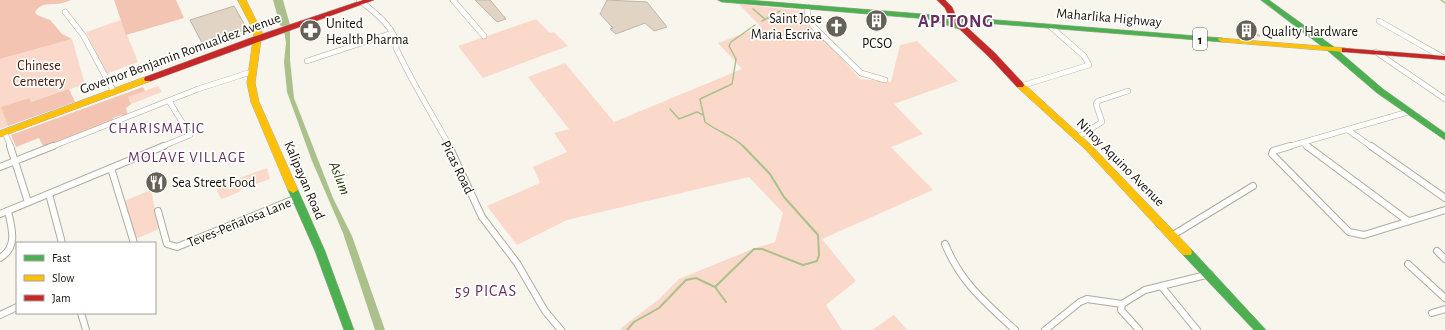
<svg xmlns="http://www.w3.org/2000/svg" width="1445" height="330" font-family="'Alegreya Sans',sans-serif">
<rect width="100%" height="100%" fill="#f8f5ed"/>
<g fill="#fad9ca">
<path d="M739 4 805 11 806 19 860 79 891 82 900 45 917 41 958 81 894 104 923 134 891 147 933 190 822 239 856 281 826 305 842 330H621V328L658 300 679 279 755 248 775 242 783 213 749 177 567 220 517 245 487 206 540 183 533 167 567 152 554 133 569 129 528 77 565 63 614 122 742 69 718 43 761 27Z"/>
<path d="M536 19 550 33 554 32 568 46 483 78 458 46Z"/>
<path d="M121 20 138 62 106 74 86 32Z"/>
<path d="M72 39 85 84 31 102 30 98 2 108 8 126 0 129V59Z"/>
<path d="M158 86 162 92 131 104 128 97Z"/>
<path d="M267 168 270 179 240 190 239 192 222 199 219 196 216 186Z"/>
<path d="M151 190 159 229 136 239 124 201Z"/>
<path d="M894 315 907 330H872Z"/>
</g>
<g fill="#f2c4b1">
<path d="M0 0H71C66 2 60 4 55 4 46 4 40 4 35 12L37 15 50 20 62 34 72 39 0 59Z"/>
<path d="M114 0H176L184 18 126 35Z"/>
<path d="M143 87 145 91 128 97 131 104 126 108 128 115 123 117 122 115 113 118 112 122 44 148 39 138 16 147 11 135Z"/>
<path d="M69 89 75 102 8 126 1 107 30 98 31 102Z"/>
</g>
<path fill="#aac18c" d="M290 29V60L294 98 333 198 352 236 385 330H375L343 233 312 161 287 92 284 62 286 43 284 31Z"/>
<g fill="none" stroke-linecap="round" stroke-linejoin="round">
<g stroke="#aac18c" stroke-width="1.5">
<path d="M1441 0 1445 3"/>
<path d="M753 9 765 19"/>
<path d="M762 21 780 11"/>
<path d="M670 109 679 119 697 112 703 115"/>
<path d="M744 147C732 135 718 132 705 122L700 99 732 84 736 59 729 46 731 42 755 25"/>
</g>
<g stroke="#aac18c" stroke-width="2">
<path d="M715 287 726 302"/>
<path d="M627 330 634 322 659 308 686 280 696 278 715 287 754 249H762L803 265 817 261 819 255 818 235 784 197 770 174 743 146"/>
</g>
<path fill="#aac18c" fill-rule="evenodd" d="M273 0H283L290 25 289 27 285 28 280 25Z"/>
</g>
<g fill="#e2d4c5" stroke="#bdb6ad">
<path d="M475 0H490L506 19 497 22Z"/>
<path d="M607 0 647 2 667 27 654 31 645 23 616 34 610 29 613 28 600 14Z"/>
<path d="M234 6 247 29 202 43 190 20Z"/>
<path d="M869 18 885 19V25L868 24Z"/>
<path d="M1237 26 1248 27 1260 36 1243 34Z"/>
</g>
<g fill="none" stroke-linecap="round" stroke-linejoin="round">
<defs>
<g id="street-far1">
<path d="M359 0C372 10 399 30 396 48 412 82 432 114 450 147"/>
<path d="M453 0 484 36"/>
<path d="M807 7 808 18 814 27 861 73 885 80"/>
<path d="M65 12 83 35 114 92"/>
<path d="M1379 21 1444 58"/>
<path d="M1376 52 1445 99"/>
<path d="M307 61 392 33"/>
<path d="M1021 86 1089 65 1084 56 1051 27"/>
<path d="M1348 130 1372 147"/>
<path d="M5 133 11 147"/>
<path d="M1078 137 1102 122 1096 104 1098 101 1128 91"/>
<path d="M1303 143 1308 147"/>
<path d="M51 147 198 89 251 72"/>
<path d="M161 147 190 135 169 101"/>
<path d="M1287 147 1408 112"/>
</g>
<g id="street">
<path d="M10 146 28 202"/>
<path d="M449 146 482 217 517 263 545 311 561 330"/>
<path d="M1290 146 1273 151 1272 154 1349 232 1364 235 1445 210"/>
<path d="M1307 146 1408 221"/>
<path d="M1371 146 1445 198"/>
<path d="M0 167 53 146"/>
<path d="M111 168 134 243"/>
<path d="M49 194 62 243"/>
<path d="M158 211 167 244 177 247 297 198"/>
<path d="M0 214 164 146"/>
<path d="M1173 235 1253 186"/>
<path d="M945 244C961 283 985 302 1015 330"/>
<path d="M1437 251 1445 259"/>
<path d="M0 258C18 247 12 229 8 211"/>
<path d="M1408 264 1445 298"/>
<path d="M1161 286 1197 330"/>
<path d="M1122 304 1121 310 1139 330"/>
<path d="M81 313 86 330"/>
<path d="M1432 313 1445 309"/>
<path d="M0 315 17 307"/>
<path d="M1045 330 1080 302 1087 299 1122 304 1145 290 1210 274"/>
</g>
<g id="fast">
<path d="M718 0H748L1222 38 1226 40 1222 42 946 20 962 25 963 27 959 29 928 19 722 2Z"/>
<path d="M1261 0H1269L1334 47 1383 89 1445 133V140L1377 93 1328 51Z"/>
<path d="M293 187 298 190 325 251 354 330H344L315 251 288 190Z"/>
<path d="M1187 248 1191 249 1266 330H1254L1183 255 1182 252 1183 249Z"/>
</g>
<g id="slow">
<path d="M238 0H246L262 32 255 83 259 102 298 190 293 193 288 190 251 102 247 83 254 32Z"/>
<path d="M1219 38 1345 48 1349 50 1345 52 1222 42 1218 40Z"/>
<path d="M145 77H151L152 79 151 81 0 137V131Z"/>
<path d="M1017 83H1023L1091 145 1191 249 1192 252 1191 255H1183L1085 149 1017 87 1016 85Z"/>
</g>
<g id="jam">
<path d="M363 0H374L151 81H145L144 79 145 77 253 37Z"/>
<path d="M937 0H945L952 7 957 18 995 53 1023 83 1024 85 1023 87H1017L989 57 951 21 945 8Z"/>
<path d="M1342 48 1445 56V60L1345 52H1342Z"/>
</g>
</defs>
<use href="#street-far1" stroke="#afaba1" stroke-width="6"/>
<use href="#street" stroke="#afaba1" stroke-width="8"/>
<use href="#fast" stroke="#afaba1" stroke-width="1"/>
<use href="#slow" stroke="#afaba1" stroke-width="1"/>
<use href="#jam" stroke="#afaba1" stroke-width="1"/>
<use href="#street-far1" stroke="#fefefc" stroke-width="5"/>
<use href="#street" stroke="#fefefc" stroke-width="6"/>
<use href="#fast" fill="#4caf50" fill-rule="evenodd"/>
<use href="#slow" fill="#ffc107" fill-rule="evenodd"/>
<use href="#jam" fill="#c62828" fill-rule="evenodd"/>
</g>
<defs>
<symbol id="building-disc" viewBox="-11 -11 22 22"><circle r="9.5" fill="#666156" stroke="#fff"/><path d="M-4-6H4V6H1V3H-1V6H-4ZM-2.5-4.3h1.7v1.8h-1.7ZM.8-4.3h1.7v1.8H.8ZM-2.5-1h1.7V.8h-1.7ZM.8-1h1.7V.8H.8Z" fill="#fff"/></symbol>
<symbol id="church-disc" viewBox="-11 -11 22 22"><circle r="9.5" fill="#666156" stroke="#fff"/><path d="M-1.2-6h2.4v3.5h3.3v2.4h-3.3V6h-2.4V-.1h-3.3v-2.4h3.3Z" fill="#fff"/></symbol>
<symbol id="pharmacy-disc" viewBox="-11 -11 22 22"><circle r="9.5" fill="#666156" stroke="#fff"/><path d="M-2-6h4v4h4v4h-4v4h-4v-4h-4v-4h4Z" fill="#fff"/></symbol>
<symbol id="restaurant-disc" viewBox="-11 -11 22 22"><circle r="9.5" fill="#666156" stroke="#fff"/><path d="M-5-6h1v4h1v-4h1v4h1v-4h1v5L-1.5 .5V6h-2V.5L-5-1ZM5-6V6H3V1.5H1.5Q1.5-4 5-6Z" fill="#fff"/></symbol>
</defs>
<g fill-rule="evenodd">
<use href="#building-disc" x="864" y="8" width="25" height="25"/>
<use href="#church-disc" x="824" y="14" width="25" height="25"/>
<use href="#pharmacy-disc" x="298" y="18" width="25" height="25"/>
<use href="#building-disc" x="1234" y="18" width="25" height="25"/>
<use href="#restaurant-disc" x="144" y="170" width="25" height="25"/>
</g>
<g text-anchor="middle" stroke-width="3.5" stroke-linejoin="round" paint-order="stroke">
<rect fill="#fff" stroke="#5d5850" stroke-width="1" x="1193" y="28" width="14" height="22" rx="3"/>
<g font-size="13" font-weight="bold" fill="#171105">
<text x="1200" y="44">1</text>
</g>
<g font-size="14" fill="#171105" stroke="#fff">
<text transform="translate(1109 17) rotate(5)" y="5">Maharlika Highway</text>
<text transform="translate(180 53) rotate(-20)" y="5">Governor Benjamin Romualdez Avenue</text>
<text transform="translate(1121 162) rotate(45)" y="5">Ninoy Aquino Avenue</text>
<text transform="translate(458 167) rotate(64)" y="5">Picas Road</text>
<text transform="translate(305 180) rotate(67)" y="5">Kalipayan Road</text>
<text transform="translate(239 222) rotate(-22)" y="5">Teves-Peñalosa Lane</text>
</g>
<g font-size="14" fill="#171105" stroke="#fff" text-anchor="start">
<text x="822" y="23" text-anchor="end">Saint Jose<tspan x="822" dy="16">Maria Escriva</tspan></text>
<text x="326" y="28">United<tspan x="326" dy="16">Health Pharma</tspan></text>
<text x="1262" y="36">Quality Hardware</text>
<text x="877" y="48" text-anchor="middle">PCSO</text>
<text x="172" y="187">Sea Street Food</text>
</g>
<g font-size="14" fill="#4a1705" stroke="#fff">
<text x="39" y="70">Chinese<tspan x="39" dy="16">Cemetery</tspan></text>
</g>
<g font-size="15" letter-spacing="1" fill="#65305f" stroke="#fff">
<text x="157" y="133">CHARISMATIC</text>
<text x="187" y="162">MOLAVE VILLAGE</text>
</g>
<g font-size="15" font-style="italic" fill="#263b04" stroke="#fff">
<text transform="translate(340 178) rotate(68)" y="5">Aslum</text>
</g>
<g font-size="16" letter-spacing="1" fill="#65305f" stroke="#fff">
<text x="486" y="296">59 PICAS</text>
</g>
<g font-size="18" font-weight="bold" letter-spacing="1" fill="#65305f" stroke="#fff">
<text x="956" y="27">APITONG</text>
</g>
</g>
<rect x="16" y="242" width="140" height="72" fill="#ffffff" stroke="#a2a09b"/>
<rect x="24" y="255" width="20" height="6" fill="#4caf50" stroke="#a2a09b"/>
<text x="52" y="262" font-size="12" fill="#171105">Fast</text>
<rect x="24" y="275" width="20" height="6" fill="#ffc107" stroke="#a2a09b"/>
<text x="52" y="282" font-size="12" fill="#171105">Slow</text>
<rect x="24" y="295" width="20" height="6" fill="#c62828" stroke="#a2a09b"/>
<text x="52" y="302" font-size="12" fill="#171105">Jam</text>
</svg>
